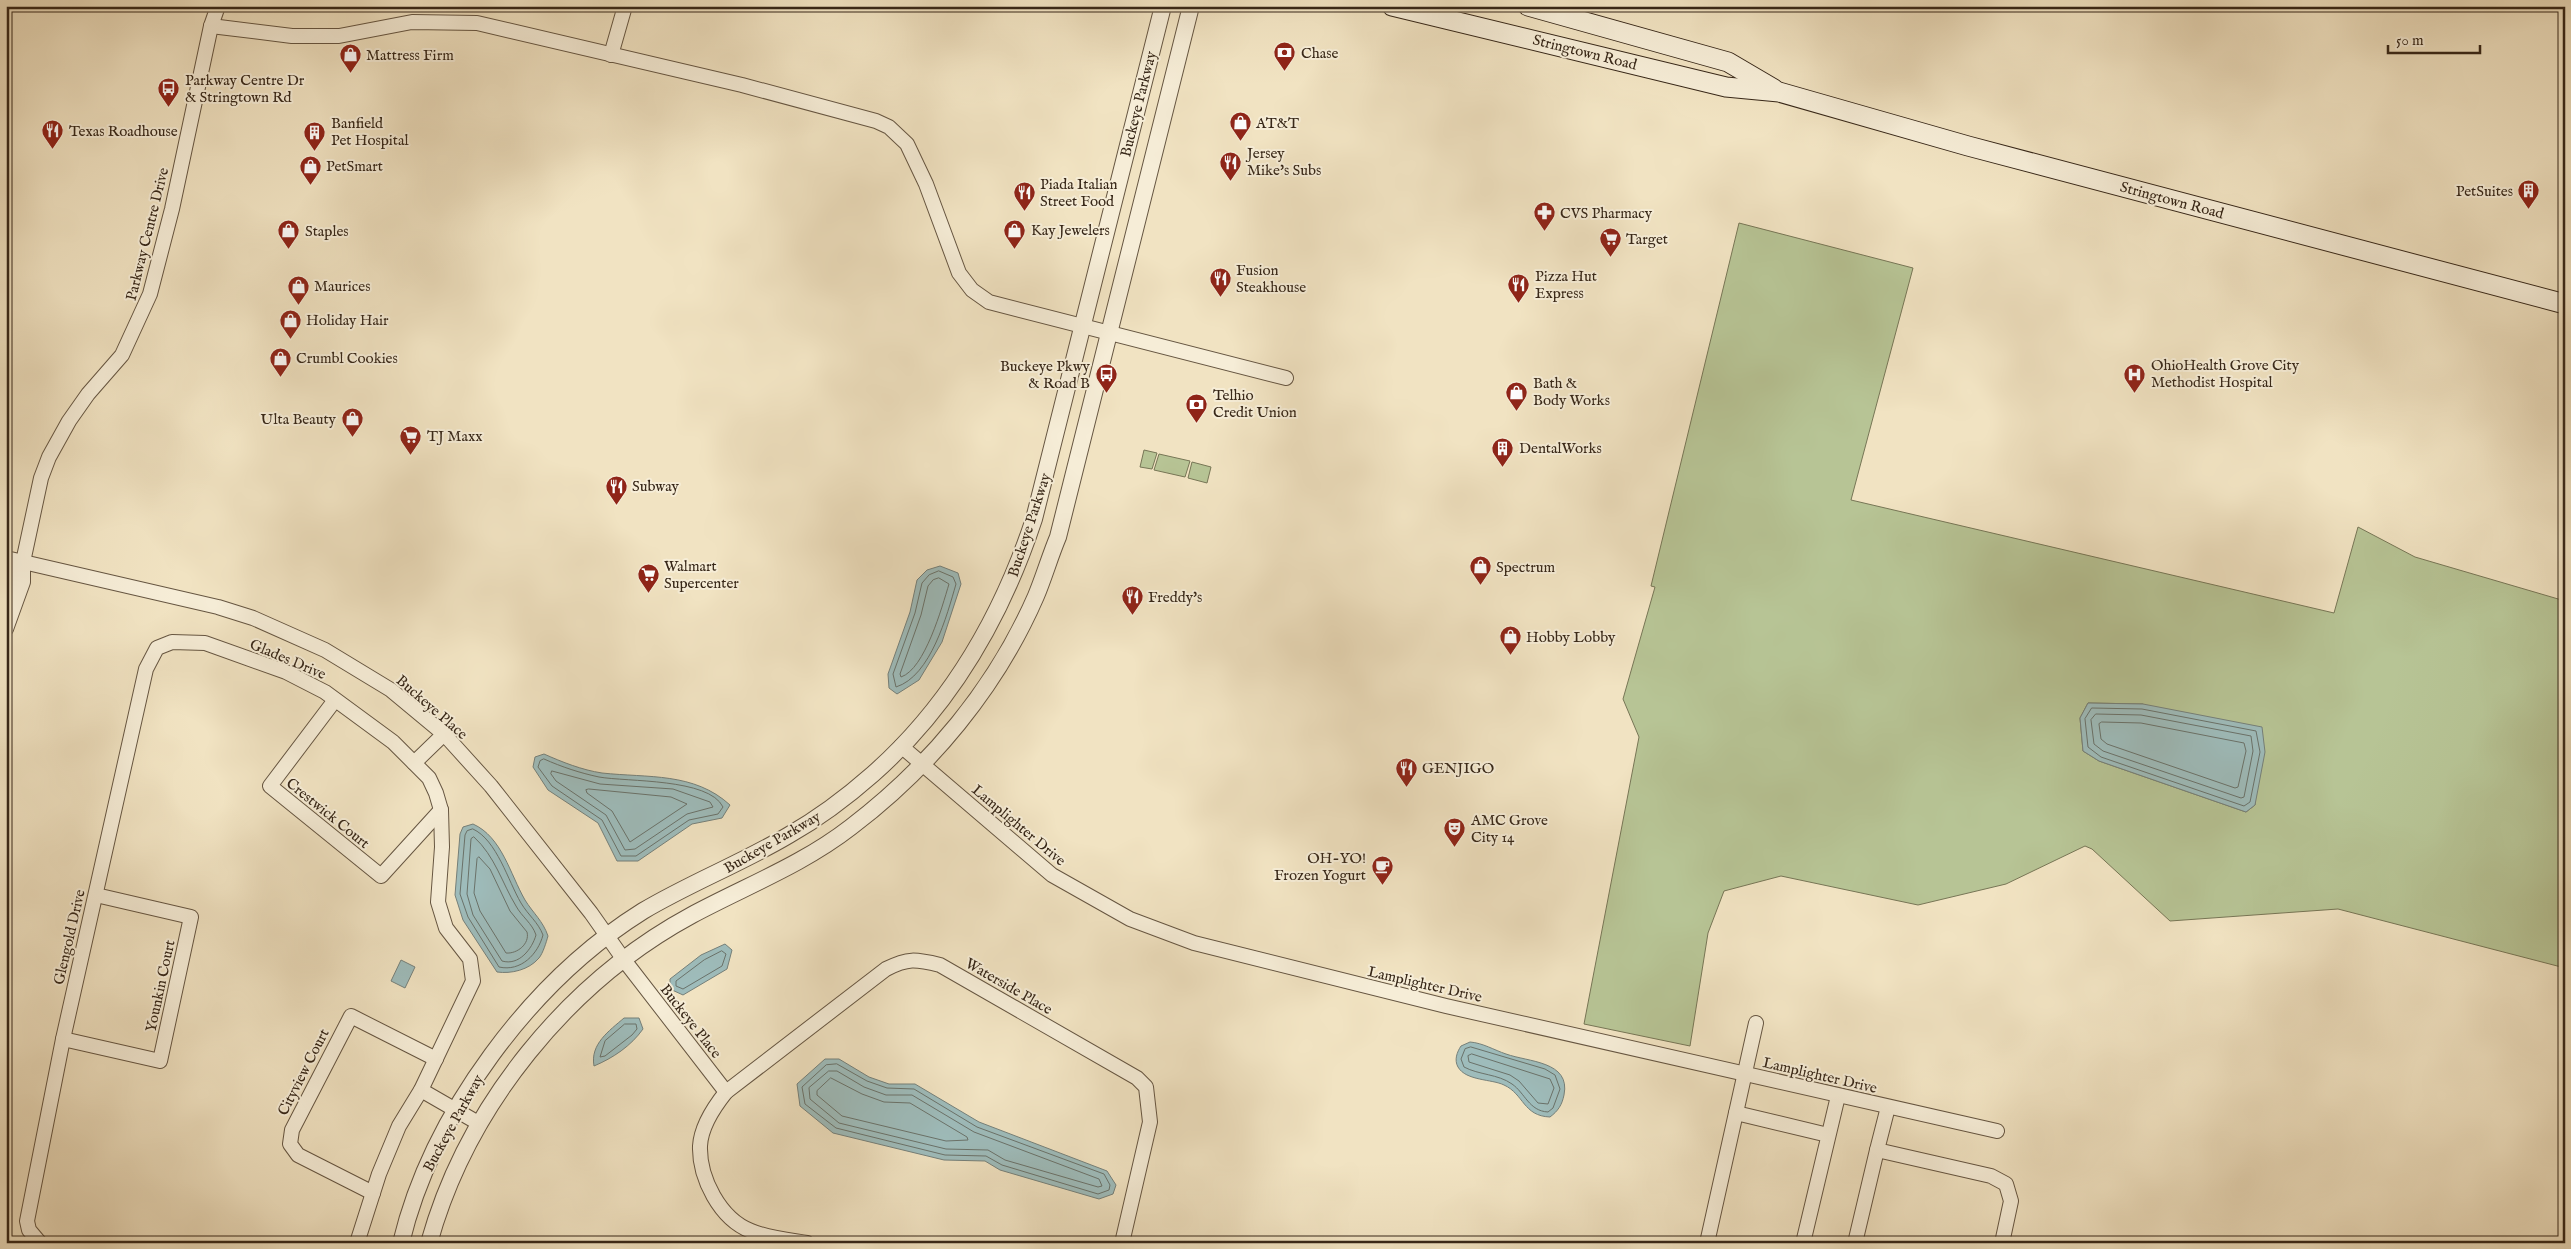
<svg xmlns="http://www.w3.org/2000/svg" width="2571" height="1249" font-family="'IM FELL English',serif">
<rect width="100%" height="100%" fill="#f1e3c2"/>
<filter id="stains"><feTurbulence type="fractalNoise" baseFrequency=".004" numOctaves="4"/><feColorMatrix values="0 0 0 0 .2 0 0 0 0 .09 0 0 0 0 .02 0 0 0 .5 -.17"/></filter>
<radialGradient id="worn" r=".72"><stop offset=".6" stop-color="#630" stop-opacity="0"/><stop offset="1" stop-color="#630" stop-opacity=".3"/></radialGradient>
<g fill="#b7c495" stroke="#777656" fill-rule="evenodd">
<path d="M1739 223 1913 268 1851 500 2334 613 2358 527 2415 557 2565 601V968L2338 909 2170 921 2092 849 2085 846 2006 884 1918 905 1781 876 1724 891 1708 933 1690 1046 1584 1024 1639 737 1623 699 1655 587 1651 586ZM2088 703 2143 704 2256 793 2255 805 2246 812 2099 761 2083 751 2080 718Z"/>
<path d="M1144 450 1157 453 1152 469 1140 467Z"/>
<path d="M1159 454 1190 461 1185 477 1154 470Z"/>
<path d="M1192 462 1211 467 1207 483 1188 478Z"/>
</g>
<g fill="#9ebcbb" stroke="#75807a">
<path d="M940 566 958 573 961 584 942 642 919 680 897 694 889 688 888 674 910 612 917 580 927 570Z"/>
<path d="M2088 703 2143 704 2262 727 2265 752 2255 805 2246 812 2099 761 2083 751 2080 718Z"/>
<path d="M544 754C562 762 582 770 602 773 648 778 694 772 730 805L722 818 692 824 638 861H617L598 823 548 790 533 767 535 757Z"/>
<path d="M473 824C502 837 510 874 525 900 533 913 543 921 548 936 546 943 543 953 539 958 529 970 511 974 497 972L463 920 455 895 460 834 463 827Z"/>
<path d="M725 944 732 950 727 969 683 995 670 989V979L701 955Z"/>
<path d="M401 960 415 967 405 988 391 981Z"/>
<path d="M624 1018H639L643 1029C631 1046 613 1058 594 1066 590 1044 609 1031 624 1018Z"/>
<path d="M1470 1042C1483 1043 1494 1050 1506 1054 1528 1062 1571 1061 1564 1095 1562 1105 1558 1111 1550 1117 1523 1116 1524 1094 1504 1085 1492 1079 1466 1081 1458 1067 1454 1060 1457 1052 1461 1046Z"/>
<path d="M825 1059H839L869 1077 889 1084H915L979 1122 1107 1171 1116 1185 1113 1194 1099 1199 1000 1170 985 1161 944 1160 833 1133 800 1106 797 1084Z"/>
</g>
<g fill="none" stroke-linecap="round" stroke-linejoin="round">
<g stroke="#6a726a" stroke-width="1">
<path d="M939 571 953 577 956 584C947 615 931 676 896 687L893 674 915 613 922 583 929 575Z"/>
<path d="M939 578 949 584C942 607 925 669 901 677L900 674 921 615 928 586 933 580Z"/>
<path d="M2092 708 2142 709 2256 731 2260 752 2250 802 2244 806 2101 757 2088 747 2085 719Z"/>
<path d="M2096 714 2141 715 2251 736 2253 751 2244 797 2241 798 2103 751 2094 744 2091 720Z"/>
<path d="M2102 722 2141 723 2244 743 2246 751 2238 787 2235 788 2107 744 2101 739 2099 724Z"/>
<path d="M544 759C562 767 580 773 599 777 627 782 709 778 723 807L718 814 689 820 636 856H621L602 820 552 786 538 767 540 761Z"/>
<path d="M552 771 600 784 673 789 710 802 713 807 687 814 635 849 625 850 606 815 556 781 551 774Z"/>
<path d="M589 789 671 797 687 804 630 842 612 811 587 793 586 790Z"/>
<path d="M473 829C497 840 508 881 521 903 528 915 538 922 543 935 538 954 521 972 499 967L468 917 460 894 465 835 467 831Z"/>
<path d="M474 837C495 856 502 883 516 906 522 917 532 923 536 935 532 949 519 966 502 961L473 915 467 894 471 839Z"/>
<path d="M479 857 490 869 510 911 527 932C530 944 517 954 506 953L480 911 474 893 477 859Z"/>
<path d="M722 951 726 954 722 966 683 989 676 986V981L704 960Z"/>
<path d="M625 1024H636L637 1029 632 1035 605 1056 600 1057 605 1041Z"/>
<path d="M1471 1047 1545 1069 1555 1075 1560 1089 1553 1108 1548 1112C1529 1111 1525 1093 1512 1084 1498 1074 1479 1075 1464 1067L1461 1059 1465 1049Z"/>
<path d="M1472 1054 1550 1079 1554 1088 1548 1104 1538 1103 1519 1081 1510 1075 1469 1062 1468 1056Z"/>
<path d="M837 1064 867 1081 887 1088 914 1089 977 1127 1104 1174 1110 1185 1109 1190 1098 1194 1002 1165 986 1156 945 1155 836 1128 805 1104 802 1087 826 1065Z"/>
<path d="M829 1071H837L864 1087 886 1095H912L974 1132 1099 1179 1102 1186 1098 1187 1005 1160 988 1150 946 1149 839 1123 810 1099 809 1088Z"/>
<path d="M831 1078 862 1094 884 1102 910 1103 967 1137 968 1140 946 1141 842 1116 817 1095V1091Z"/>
</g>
<defs>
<g id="minor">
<path d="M211 26 292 36H339L412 22 477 23 742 85 876 121 889 127 907 144 926 184 959 273 972 290 989 302 1286 378"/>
<path d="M611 55 625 6"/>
<path d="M6 558 218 607 253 618 325 650 391 690 444 734 491 786 591 913 624 960 726 1092"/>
<path d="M6 600 11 581 23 562"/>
<path d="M6 629 23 582V562L41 478 49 457 69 421 88 394 122 355 150 294 172 209 211 26 218 6"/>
<path d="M335 700 270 786 381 876 441 810"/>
<path d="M901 746 1052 875 1130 919 1194 943 1446 1006 1997 1131"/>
<path d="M414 763 444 734"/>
<path d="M63 1039 160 1061 191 917 96 895"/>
<path d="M421 1090 480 1124"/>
<path d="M1888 1107 1877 1150 1991 1176 2006 1184 2011 1201 2002 1243"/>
<path d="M1736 1113 1828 1135"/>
<path d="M373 1193 298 1155 290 1144 292 1130 351 1016 436 1059"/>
<path d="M40 1243 29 1230 27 1221 63 1039 146 669 157 648 172 642 205 643 286 672 325 692 393 742 429 778 436 793 441 810 442 847 438 902 446 928 470 959 473 981 421 1090 399 1126 379 1174 357 1243"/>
<path d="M807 1243C788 1240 768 1238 751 1231 720 1219 699 1178 700 1146 701 1126 714 1107 726 1092L886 969C908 958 915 959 940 965L1137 1078 1146 1087 1150 1122 1122 1243"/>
<path d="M1707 1243 1756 1023"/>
<path d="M1803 1243 1838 1096"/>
<path d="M1855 1243 1877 1150"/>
</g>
<g id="tertiary">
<path d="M401 1243C432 1114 531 981 643 911 690 883 742 863 789 835 819 818 848 796 873 774 951 705 1002 616 1034 519L1163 6"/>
<path d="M429 1243C467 1106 568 982 692 915 746 886 802 865 851 827 930 767 996 688 1036 596 1044 577 1050 556 1058 537L1191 6"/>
</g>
<g id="secondary">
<path d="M1392 6 1726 87 1779 92 1968 146 2565 304"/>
<path d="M1528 6 1728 62 1774 89"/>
</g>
</defs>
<use href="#minor" stroke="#665642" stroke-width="16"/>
<use href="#tertiary" stroke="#665642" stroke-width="18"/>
<use href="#secondary" stroke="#372718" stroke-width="21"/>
<use href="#minor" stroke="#f6edd7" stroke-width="14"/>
<use href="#tertiary" stroke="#f6edd7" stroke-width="16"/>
<use href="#secondary" stroke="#f6edd7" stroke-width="19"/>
</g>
<defs>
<symbol id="bank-pin" viewBox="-11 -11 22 30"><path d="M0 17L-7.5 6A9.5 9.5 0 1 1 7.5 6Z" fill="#8f2418" stroke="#f6edd7"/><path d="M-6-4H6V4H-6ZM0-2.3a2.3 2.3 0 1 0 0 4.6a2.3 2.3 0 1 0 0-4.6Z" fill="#fff"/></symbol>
<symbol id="shop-pin" viewBox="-11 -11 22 30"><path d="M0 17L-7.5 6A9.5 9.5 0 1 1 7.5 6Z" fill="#8f2418" stroke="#f6edd7"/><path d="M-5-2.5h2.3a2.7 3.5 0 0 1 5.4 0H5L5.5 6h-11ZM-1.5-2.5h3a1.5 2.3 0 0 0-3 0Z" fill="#fff"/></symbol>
<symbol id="bus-pin" viewBox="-11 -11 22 30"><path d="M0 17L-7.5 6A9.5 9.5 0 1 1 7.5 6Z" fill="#8f2418" stroke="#f6edd7"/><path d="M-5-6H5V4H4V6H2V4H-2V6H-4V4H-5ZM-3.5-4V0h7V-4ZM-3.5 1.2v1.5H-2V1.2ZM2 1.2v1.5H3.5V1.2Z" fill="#fff"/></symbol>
<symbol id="restaurant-pin" viewBox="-11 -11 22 30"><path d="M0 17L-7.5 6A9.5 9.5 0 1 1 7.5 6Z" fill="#8f2418" stroke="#f6edd7"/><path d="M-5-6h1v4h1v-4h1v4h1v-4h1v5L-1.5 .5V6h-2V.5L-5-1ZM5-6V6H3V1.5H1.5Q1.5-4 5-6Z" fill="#fff"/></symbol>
<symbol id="building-pin" viewBox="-11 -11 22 30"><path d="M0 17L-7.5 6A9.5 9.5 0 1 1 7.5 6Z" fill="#8f2418" stroke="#f6edd7"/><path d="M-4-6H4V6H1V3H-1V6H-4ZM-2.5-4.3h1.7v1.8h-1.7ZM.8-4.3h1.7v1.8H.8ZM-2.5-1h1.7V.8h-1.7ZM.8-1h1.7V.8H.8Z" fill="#fff"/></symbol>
<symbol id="pharmacy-pin" viewBox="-11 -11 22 30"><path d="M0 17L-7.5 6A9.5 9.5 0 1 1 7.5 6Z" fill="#8f2418" stroke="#f6edd7"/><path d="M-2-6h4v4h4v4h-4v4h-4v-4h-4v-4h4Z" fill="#fff"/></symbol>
<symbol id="supermarket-pin" viewBox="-11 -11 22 30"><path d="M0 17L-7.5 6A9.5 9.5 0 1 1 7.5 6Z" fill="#8f2418" stroke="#f6edd7"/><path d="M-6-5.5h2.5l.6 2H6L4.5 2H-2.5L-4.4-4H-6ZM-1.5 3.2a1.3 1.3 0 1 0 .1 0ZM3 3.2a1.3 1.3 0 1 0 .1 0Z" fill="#fff"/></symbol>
<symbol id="hospital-pin" viewBox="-11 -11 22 30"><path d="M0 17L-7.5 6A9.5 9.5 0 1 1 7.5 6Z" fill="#8f2418" stroke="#f6edd7"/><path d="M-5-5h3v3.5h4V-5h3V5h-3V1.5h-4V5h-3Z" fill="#fff"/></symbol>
<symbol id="theatre-pin" viewBox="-11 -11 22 30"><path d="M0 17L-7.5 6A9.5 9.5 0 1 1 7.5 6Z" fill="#8f2418" stroke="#f6edd7"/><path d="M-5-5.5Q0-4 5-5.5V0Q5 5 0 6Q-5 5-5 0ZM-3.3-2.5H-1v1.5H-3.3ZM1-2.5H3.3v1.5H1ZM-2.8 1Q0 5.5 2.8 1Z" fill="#fff"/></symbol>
<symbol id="cafe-pin" viewBox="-11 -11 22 30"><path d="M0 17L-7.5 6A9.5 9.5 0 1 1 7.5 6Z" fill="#8f2418" stroke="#f6edd7"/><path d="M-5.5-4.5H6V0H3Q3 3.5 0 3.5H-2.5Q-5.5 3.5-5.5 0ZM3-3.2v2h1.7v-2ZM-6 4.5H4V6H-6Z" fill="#fff"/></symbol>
</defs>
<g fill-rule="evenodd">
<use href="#bank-pin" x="1272" y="40" width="25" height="34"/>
<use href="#shop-pin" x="338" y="42" width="25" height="34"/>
<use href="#bus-pin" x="156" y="76" width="25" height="34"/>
<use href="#shop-pin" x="1228" y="110" width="25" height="34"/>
<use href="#restaurant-pin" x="40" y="118" width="25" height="34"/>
<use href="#building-pin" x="302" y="120" width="25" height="34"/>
<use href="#restaurant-pin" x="1218" y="150" width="25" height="34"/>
<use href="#shop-pin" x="298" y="154" width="25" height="34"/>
<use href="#building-pin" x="2516" y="178" width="25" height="34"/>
<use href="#restaurant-pin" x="1012" y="180" width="25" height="34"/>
<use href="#pharmacy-pin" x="1532" y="200" width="25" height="34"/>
<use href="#shop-pin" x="1002" y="218" width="25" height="34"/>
<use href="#shop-pin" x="276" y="218" width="25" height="34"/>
<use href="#supermarket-pin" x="1598" y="226" width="25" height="34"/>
<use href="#restaurant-pin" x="1208" y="266" width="25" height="34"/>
<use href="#restaurant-pin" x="1506" y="272" width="25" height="34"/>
<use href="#shop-pin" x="286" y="274" width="25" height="34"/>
<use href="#shop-pin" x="278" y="308" width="25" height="34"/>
<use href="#shop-pin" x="268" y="346" width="25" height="34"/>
<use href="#hospital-pin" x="2122" y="362" width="25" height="34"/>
<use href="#bus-pin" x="1094" y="362" width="25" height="34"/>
<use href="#shop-pin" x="1504" y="380" width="25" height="34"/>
<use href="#bank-pin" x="1184" y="392" width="25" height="34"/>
<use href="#shop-pin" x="340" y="406" width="25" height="34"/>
<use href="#supermarket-pin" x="398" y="424" width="25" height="34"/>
<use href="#building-pin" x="1490" y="436" width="25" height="34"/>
<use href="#restaurant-pin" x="604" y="474" width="25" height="34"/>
<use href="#shop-pin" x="1468" y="554" width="25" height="34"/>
<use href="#supermarket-pin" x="636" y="562" width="25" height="34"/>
<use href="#restaurant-pin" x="1120" y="584" width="25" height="34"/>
<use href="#shop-pin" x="1498" y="624" width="25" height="34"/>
<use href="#restaurant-pin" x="1394" y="756" width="25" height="34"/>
<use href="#theatre-pin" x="1442" y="816" width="25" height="34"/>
<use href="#cafe-pin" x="1370" y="854" width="25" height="34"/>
</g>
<g text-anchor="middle" stroke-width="4" stroke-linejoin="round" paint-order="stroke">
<g font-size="15" fill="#372718" stroke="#f6edd7">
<text transform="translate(1585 52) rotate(14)" y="5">Stringtown Road</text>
<text transform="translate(1138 104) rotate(-76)" y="5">Buckeye Parkway</text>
<text transform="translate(2172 200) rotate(15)" y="5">Stringtown Road</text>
<text transform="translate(147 234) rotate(-76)" y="5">Parkway Centre Drive</text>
<text transform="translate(1029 525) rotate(-72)" y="5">Buckeye Parkway</text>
<text transform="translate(288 659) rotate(23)" y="5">Glades Drive</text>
<text transform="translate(432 707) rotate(41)" y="5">Buckeye Place</text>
<text transform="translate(328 813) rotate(39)" y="5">Crestwick Court</text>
<text transform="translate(1019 825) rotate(40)" y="5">Lamplighter Drive</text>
<text transform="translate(772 842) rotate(-30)" y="5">Buckeye Parkway</text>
<text transform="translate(69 937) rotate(-77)" y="5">Glengold Drive</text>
<text transform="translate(1425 984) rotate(13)" y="5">Lamplighter Drive</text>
<text transform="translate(160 986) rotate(-78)" y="5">Younkin Court</text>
<text transform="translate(1009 986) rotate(30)" y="5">Waterside Place</text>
<text transform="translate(691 1021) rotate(52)" y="5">Buckeye Place</text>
<text transform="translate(303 1072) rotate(-63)" y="5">Cityview Court</text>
<text transform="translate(1820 1075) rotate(13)" y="5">Lamplighter Drive</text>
<text transform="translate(453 1123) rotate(-61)" y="5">Buckeye Parkway</text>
</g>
<g font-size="15" fill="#372718" stroke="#f6edd7" text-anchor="start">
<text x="1301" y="58">Chase</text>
<text x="366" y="60">Mattress Firm</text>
<text x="185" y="85">Parkway Centre Dr<tspan x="185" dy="17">&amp; Stringtown Rd</tspan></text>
<text x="331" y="128">Banfield<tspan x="331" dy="17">Pet Hospital</tspan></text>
<text x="1256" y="128">AT&amp;T</text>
<text x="69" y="136">Texas Roadhouse</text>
<text x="1247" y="158">Jersey<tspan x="1247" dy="17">Mike's Subs</tspan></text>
<text x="326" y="171">PetSmart</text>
<text x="1040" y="189">Piada Italian<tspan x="1040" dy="17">Street Food</tspan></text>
<text x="2513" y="196" text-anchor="end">PetSuites</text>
<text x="1560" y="218">CVS Pharmacy</text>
<text x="1031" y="235">Kay Jewelers</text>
<text x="305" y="236">Staples</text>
<text x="1626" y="244">Target</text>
<text x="1236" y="275">Fusion<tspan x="1236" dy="17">Steakhouse</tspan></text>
<text x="1535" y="281">Pizza Hut<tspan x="1535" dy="17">Express</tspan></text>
<text x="314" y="291">Maurices</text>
<text x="306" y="325">Holiday Hair</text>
<text x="296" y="363">Crumbl Cookies</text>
<text x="2151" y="370">OhioHealth Grove City<tspan x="2151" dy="17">Methodist Hospital</tspan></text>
<text x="1090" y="371" text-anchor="end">Buckeye Pkwy<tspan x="1090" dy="17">&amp; Road B</tspan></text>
<text x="1533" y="388">Bath &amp;<tspan x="1533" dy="17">Body Works</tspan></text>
<text x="1213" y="400">Telhio<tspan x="1213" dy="17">Credit Union</tspan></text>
<text x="336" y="424" text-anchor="end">Ulta Beauty</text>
<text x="427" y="441">TJ Maxx</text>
<text x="1519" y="453">DentalWorks</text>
<text x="632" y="491">Subway</text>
<text x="664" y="571">Walmart<tspan x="664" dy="17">Supercenter</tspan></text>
<text x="1496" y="572">Spectrum</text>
<text x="1148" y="602">Freddy's</text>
<text x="1526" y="642">Hobby Lobby</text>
<text x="1422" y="773">GENJIGO</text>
<text x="1471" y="825">AMC Grove<tspan x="1471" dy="17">City 14</tspan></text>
<text x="1366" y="863" text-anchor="end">OH-YO!<tspan x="1366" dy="17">Frozen Yogurt</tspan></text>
</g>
</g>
<rect width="2571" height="1249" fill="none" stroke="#f1e3c2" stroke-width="25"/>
<rect x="8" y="8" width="2556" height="1234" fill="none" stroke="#372718" stroke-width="2.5"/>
<rect x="12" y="12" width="2546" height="1224" fill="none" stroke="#372718"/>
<path d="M2388 45v8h92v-8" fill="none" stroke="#372718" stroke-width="2.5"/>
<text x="2396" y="45" font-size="15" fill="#372718" stroke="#f6edd7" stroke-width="4" paint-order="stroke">50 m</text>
<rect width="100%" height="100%" filter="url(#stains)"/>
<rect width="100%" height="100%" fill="url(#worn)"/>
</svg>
